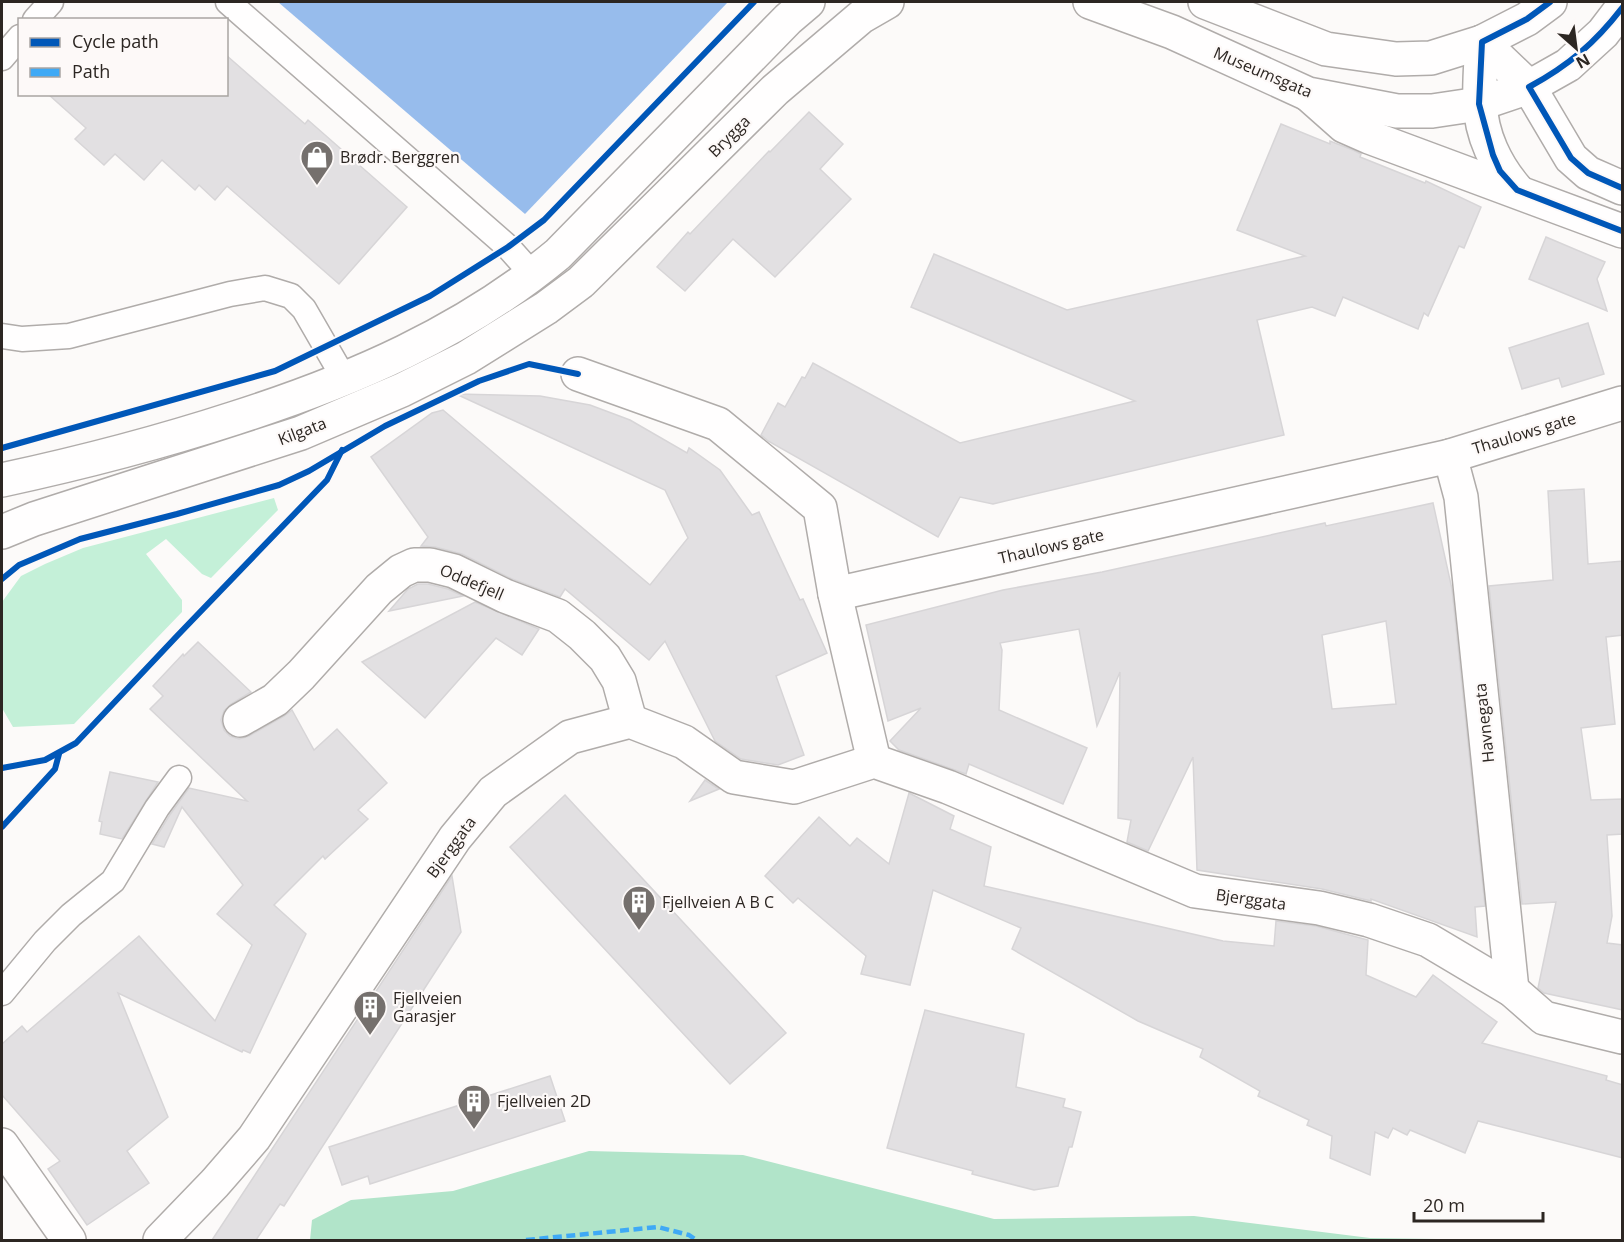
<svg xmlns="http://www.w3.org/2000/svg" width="1624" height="1242" font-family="'Open Sans',sans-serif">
<rect width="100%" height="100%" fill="#fcfaf9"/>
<path fill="#c4f0d8" d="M274 498 278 510 211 578 202 574 166 539 146 554 182 600V612L74 724 13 727 2 708V602L21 576 45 564 83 548Z"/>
<path fill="#b1e4c9" d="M589 1151 743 1155 994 1219 1194 1216 1370 1238 1505 1240H310L312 1220 351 1200 453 1191Z"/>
<path fill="#97bcec" d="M278 2H728L525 214Z"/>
<g fill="#e2e0e2" stroke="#d7d5d7" stroke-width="1.5" fill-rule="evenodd">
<path d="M226 55 305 124 308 120 407 207 339 284 227 186 215 200 199 185 195 190 162 160 144 180 115 154 104 165 75 139 86 128 48 94H226Z"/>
<path d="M809 112 843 144 820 169 851 199 775 277 733 239 685 291 657 267 688 232 690 234 769 151 770 152Z"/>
<path d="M1281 124 1330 144V141L1353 150 1361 154 1360 157 1425 183 1426 181 1481 207 1464 248 1459 246 1428 316 1424 313 1418 329 1343 297 1335 316 1312 307 1257 320 1284 435 993 504 960 497 938 537 768 441 761 435 778 403 785 407 802 377 805 378 813 363 960 443 1135 401 911 307 934 254 1067 310 1305 256 1237 230Z"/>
<path d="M1546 237 1605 262 1597 279 1607 311 1529 279Z"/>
<path d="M1588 323 1604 374 1562 387 1559 378 1522 389 1509 348Z"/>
<path d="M456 394 540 396 590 405 630 420 687 453 689 448 720 470 752 515 759 512 800 600 803 599 827 653 776 676 804 755 778 765 741 759 715 741 665 641 649 660 565 589 560 597 512 579 462 554 435 547 421 546 428 537 371 457 432 413 443 410 650 585 688 538 665 490Z"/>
<path d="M1584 489 1588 564 1623 561V635L1606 637 1615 724 1581 728 1591 800 1623 799V834L1607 835 1612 916 1607 943 1623 945V1010L1544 993 1538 988 1556 902 1522 904 1489 586 1553 580 1548 491Z"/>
<path d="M1433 503 1452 589 1485 906 1475 907 1477 937 1371 899V901L1322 889 1197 870 1193 757 1148 851 1127 842 1131 820 1118 818 1120 672 1097 726 1079 629 1000 643 1002 650 999 710 1087 748 1063 804 969 764 966 774 899 750 890 741 921 708 888 721 866 625 1003 590 1102 572 1325 523 1326 526ZM1386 621 1396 704 1332 709 1322 635Z"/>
<path d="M418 584H428L448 589 463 596 389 611 408 589Z"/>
<path d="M475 602 539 629 522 655 496 638 425 718 362 662Z"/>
<path d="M198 642 251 692 231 704 224 711 221 720 224 730 230 736 239 739 249 736 284 716 292 710 314 750 337 729 387 783 358 810 368 819 325 859 323 856 274 905 306 934 250 1053 243 1050 242 1052 118 993 168 1117 127 1151 149 1183 87 1225 48 1169 60 1161 2 1095V1044L22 1026 27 1032 139 936 215 1021 252 945 217 914 243 885 182 807 164 847 152 844 169 816 189 788 247 801 150 709 163 696 153 686 183 654 184 656Z"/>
<path d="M110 772 158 782 122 839 100 834 102 822 99 821Z"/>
<path d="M705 780 719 789 690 801Z"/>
<path d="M909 793 954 816 950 829 991 847 984 886 1223 941 1274 946 1276 921 1316 926 1368 940 1366 975 1416 997 1433 975 1497 1022 1482 1043 1607 1076 1606 1080 1623 1085V1158L1478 1121 1465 1153 1410 1130 1407 1135 1393 1128 1388 1138 1375 1132 1370 1175 1330 1158 1332 1136 1307 1125 1309 1120 1258 1096 1260 1091 1200 1057 1203 1049 1138 1021 1012 949 1021 928 933 890 910 985 861 974 866 956 798 898 793 903 765 876 819 817 850 846 857 838 889 864Z"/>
<path d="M565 795 786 1033 730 1084 510 847Z"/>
<path d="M452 876 461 932 284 1206 280 1204 256 1240H212Z"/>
<path d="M925 1010 1024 1034 1016 1087 1065 1099 1063 1107 1081 1112 1072 1147H1069L1058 1186 1034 1190 972 1174 973 1171 887 1148Z"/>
<path d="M550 1076 565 1121 370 1184 368 1176 342 1185 329 1147Z"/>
</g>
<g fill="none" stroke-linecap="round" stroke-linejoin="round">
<defs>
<g id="lane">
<path d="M228 2 508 247 533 275"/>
<path d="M35 20 51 2"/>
<path d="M2 58 20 37"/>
<path d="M2 336 22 339 69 336 230 294 265 288 291 296 304 309 345 380"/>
<path d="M2 993 45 941 71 915 113 881 157 808 179 778"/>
</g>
<g id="street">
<path d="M578 374 718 424 820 508 835 594 1450 456 1622 403"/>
<path d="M1450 456 1461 497 1512 990"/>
<path d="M835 594 874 761"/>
<path d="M240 720 275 700 301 675 379 589 401 571 414 565H430L454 571 505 596 558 616 582 635 605 658 619 681 630 721"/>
<path d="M2 1145 69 1240"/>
<path d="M160 1240 215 1183 254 1138 455 838 493 792 570 737 630 721 684 742 734 777 794 787 874 761 948 787 1195 891 1319 908 1369 920 1428 940 1512 990 1544 1018 1622 1037"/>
</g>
<g id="secondary">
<path d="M1090 2 1172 32 1308 94 1397 111H1432L1479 104 1529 87 1568 65 1603 33 1622 8"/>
<path d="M1205 2 1326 49 1396 59 1431 58 1482 42 1527 19 1550 2"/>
<path d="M1482 42 1529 87 1571 158 1588 173 1622 188"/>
<path d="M1482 42C1481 62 1479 82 1480 102 1481 135 1496 166 1517 190"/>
<path d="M1309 95 1344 126 1369 137 1622 231"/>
<path d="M2 480C81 463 158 443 235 418 351 381 463 333 558 254L788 19 808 2"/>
<path d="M2 532 34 519 301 433 402 390 466 358 546 308 581 282 775 90 861 17 887 2"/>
</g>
</defs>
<use href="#lane" stroke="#b0acaa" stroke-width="27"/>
<use href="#street" stroke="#b0acaa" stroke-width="36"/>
<use href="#secondary" stroke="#b0acaa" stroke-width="36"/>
<use href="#lane" stroke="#fffefe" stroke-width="24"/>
<use href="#street" stroke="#fffefe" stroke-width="33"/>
<use href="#secondary" stroke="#fffefe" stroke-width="33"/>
<path stroke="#3fa9f5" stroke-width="4.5" stroke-dasharray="9 4.5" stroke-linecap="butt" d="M526 1240 658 1227 689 1235 696 1240"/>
<defs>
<g id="cycleway">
<path d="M1550 2 1527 19 1482 42 1479 104 1493 155 1500 171 1517 190 1622 231"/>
<path d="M1622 8C1595 43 1568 66 1529 87L1571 158 1588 173 1622 188"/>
<path d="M2 448 275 371 430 296 508 247 544 220 754 2"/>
<path d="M2 579 19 565 80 539 177 514 279 485 309 471 385 426 479 381 529 364 578 374"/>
<path d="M2 768 45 760 76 743 177 636 327 480 342 450"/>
<path d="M2 827 55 769 59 754"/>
</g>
</defs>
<use href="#cycleway" stroke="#fdf9f8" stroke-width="10"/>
<use href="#cycleway" stroke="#0057b8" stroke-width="6"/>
</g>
<defs>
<symbol id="shop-pin" viewBox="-11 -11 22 30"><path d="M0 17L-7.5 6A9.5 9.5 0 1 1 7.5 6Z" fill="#75706d" stroke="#fdf9f8"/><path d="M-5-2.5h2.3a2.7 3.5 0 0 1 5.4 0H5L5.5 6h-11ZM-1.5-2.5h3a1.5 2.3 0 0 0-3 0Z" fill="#fff"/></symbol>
<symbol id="building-pin" viewBox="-11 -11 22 30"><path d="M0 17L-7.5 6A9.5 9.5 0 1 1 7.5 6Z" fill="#75706d" stroke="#fdf9f8"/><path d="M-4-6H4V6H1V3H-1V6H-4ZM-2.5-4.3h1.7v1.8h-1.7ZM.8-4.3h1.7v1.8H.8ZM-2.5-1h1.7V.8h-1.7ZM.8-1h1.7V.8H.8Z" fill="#fff"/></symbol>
</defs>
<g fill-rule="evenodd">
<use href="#shop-pin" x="298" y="138" width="38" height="52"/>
<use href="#building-pin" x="620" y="883" width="38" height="52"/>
<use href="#building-pin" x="351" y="988" width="38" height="52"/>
<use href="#building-pin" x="455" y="1082" width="38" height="52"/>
</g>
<g text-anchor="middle" stroke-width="4.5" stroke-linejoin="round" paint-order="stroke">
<g font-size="16" fill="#2c2622" stroke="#fdf9f8">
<text transform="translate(1263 72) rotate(23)" y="6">Museumsgata</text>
<text transform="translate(729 136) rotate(-45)" y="6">Brygga</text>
<text transform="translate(302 431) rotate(-21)" y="6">Kilgata</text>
<text transform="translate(1524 433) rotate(-17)" y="6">Thaulows gate</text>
<text transform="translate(1051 546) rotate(-13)" y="6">Thaulows gate</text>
<text transform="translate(472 582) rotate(23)" y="6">Oddefjell</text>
<text transform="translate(1484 723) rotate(-96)" y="6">Havnegata</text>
<text transform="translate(451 847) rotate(-54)" y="6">Bjerggata</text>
<text transform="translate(1251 899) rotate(8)" y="6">Bjerggata</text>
</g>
<g font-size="16" fill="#2c2622" stroke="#fdf9f8" text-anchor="start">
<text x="340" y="163">Brødr. Berggren</text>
<text x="662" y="908">Fjellveien A B C</text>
<text x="393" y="1004">Fjellveien<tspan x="393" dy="18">Garasjer</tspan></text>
<text x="497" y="1107">Fjellveien 2D</text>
</g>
</g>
<rect width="1624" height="1242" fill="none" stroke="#2c2622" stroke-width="6"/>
<rect x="18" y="18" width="210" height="78" fill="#fdf9f8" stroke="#a9a5a2" stroke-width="1.5"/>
<rect x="30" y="38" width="30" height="9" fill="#0057b8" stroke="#a9a5a2" stroke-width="1.5"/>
<text x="72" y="48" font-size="18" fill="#2c2622">Cycle path</text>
<rect x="30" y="68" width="30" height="9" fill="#3fa9f5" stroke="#a9a5a2" stroke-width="1.5"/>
<text x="72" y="78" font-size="18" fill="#2c2622">Path</text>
<g transform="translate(1576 48) rotate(152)" stroke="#fdf9f8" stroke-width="4.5" paint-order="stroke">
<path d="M0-4.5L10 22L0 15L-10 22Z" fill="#2c2622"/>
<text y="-9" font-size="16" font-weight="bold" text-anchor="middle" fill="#2c2622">N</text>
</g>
<path d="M1414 1212v9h129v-9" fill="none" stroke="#2c2622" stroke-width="3"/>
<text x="1423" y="1212" font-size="18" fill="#2c2622" stroke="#fdf9f8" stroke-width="4.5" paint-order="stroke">20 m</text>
</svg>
